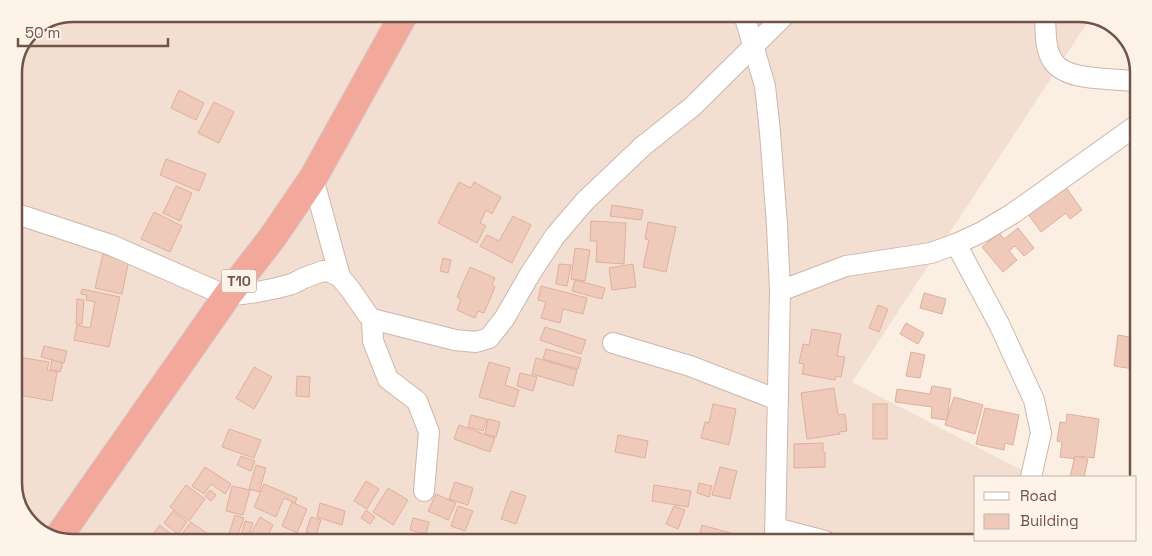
<svg xmlns="http://www.w3.org/2000/svg" width="1152" height="556" font-family="'Space Grotesk',sans-serif">
<rect width="100%" height="100%" fill="#fbeee2"/>
<path fill="#f2dfd1" d="M74 14 1089 20 852 382 1035 477H976V540H1087L1079 542 47 536 24 516 14 487V70L31 31Z"/>
<g fill="#efcabb" stroke="#e0af9c">
<path d="M179 90 204 103 196 120 171 108Z"/>
<path d="M214 102 234 112 219 143 198 133Z"/>
<path d="M166 159 206 174 199 191 160 175Z"/>
<path d="M14 166 23 168 19 188 14 187Z"/>
<path d="M459 182 471 188 474 182 501 197 492 214 486 210 480 223 486 226 477 243 438 223Z"/>
<path d="M1062 182 1082 210 1070 219 1066 213 1041 232 1025 210Z"/>
<path d="M176 186 192 193 180 221 163 213Z"/>
<path d="M612 205 643 210 641 220 610 216Z"/>
<path d="M154 212 182 226 170 252 141 239Z"/>
<path d="M513 216 531 225 512 263 480 246 487 235 499 241Z"/>
<path d="M591 221 626 223 624 264 596 262 597 241H590Z"/>
<path d="M648 222 676 227 666 272 643 267 649 240 645 239Z"/>
<path d="M1018 228 1034 248 1024 256 1015 246 1009 251 1017 260 1003 272 982 247 999 233 1004 239Z"/>
<path d="M575 248 590 250 585 281 571 279Z"/>
<path d="M103 254 129 260 122 294 95 288Z"/>
<path d="M443 258 451 260 448 273 440 271Z"/>
<path d="M559 264 571 265 567 286 556 284Z"/>
<path d="M633 264 636 287 612 290 609 268Z"/>
<path d="M470 267 495 278 492 285 495 287 484 313 478 311 475 318 457 310 461 299 457 297Z"/>
<path d="M575 280 605 288 602 299 572 291Z"/>
<path d="M541 286 587 298 583 314 563 309 560 323 541 318 546 302 538 300Z"/>
<path d="M82 289 120 297 109 347 74 340 77 325 90 328 95 302 86 300 87 295 81 294Z"/>
<path d="M924 293 946 299 942 314 920 308Z"/>
<path d="M77 299 84 300 82 324H76Z"/>
<path d="M878 305 888 309 879 332 869 328Z"/>
<path d="M906 323 924 333 918 344 900 334Z"/>
<path d="M545 327 586 340 581 354 540 340Z"/>
<path d="M812 329 841 334 837 356 845 357 841 377 836 376 835 380 802 374 804 364 799 363 803 344 809 345Z"/>
<path d="M1118 335 1135 338 1134 369 1114 366Z"/>
<path d="M44 346 67 351 64 363 41 357Z"/>
<path d="M546 349 581 358 578 369 543 359Z"/>
<path d="M911 352 925 355 920 378 906 376Z"/>
<path d="M18 357 49 362 47 370 57 372 52 401 14 394V378Z"/>
<path d="M536 358 577 370 573 386 532 374Z"/>
<path d="M52 360 63 363 60 372 50 369Z"/>
<path d="M489 362 510 368 505 385 519 390 514 407 479 397Z"/>
<path d="M254 367 272 377 254 409 236 398Z"/>
<path d="M520 373 537 377 533 391 517 386Z"/>
<path d="M297 376 310 377 309 397 296 396Z"/>
<path d="M932 386 951 389 947 420 931 418 932 407 895 402 897 389 930 394Z"/>
<path d="M834 388 838 415 845 414 847 431 839 432 840 434 807 439 801 393Z"/>
<path d="M954 397 983 405 975 434 945 425Z"/>
<path d="M713 404 736 409 729 445 701 438 705 422 709 423Z"/>
<rect x="873" y="404" width="14" height="35"/>
<path d="M985 408 1019 415 1013 445 1005 443 1004 450 976 444Z"/>
<path d="M1067 414 1099 419 1094 458 1079 456 1078 459 1060 457 1062 442 1057 441 1060 422 1066 423Z"/>
<path d="M471 415 487 419 483 431 468 427Z"/>
<path d="M488 419 500 422 496 437 485 434Z"/>
<path d="M459 425 495 438 490 452 454 439Z"/>
<path d="M229 429 261 440 254 458 222 447Z"/>
<path d="M618 435 648 441 645 458 615 452Z"/>
<path d="M823 443V452H825V467L794 468V444Z"/>
<path d="M241 456 255 461 251 471 237 465Z"/>
<path d="M1075 456 1088 459 1084 477H1070Z"/>
<path d="M256 465 266 468 259 492 249 489Z"/>
<path d="M205 467 231 484 225 494 211 484 204 494 192 486Z"/>
<path d="M720 467 737 471 730 499 712 495Z"/>
<path d="M366 481 379 489 367 509 354 501Z"/>
<path d="M455 482 473 488 468 505 449 499Z"/>
<path d="M699 483 712 486 709 497 697 493Z"/>
<path d="M264 484 297 498 295 503 284 498 276 517 254 507Z"/>
<path d="M186 485 205 499 189 521 170 507Z"/>
<path d="M654 485 691 491 688 507 652 501Z"/>
<path d="M232 486 250 490 243 515 226 511Z"/>
<path d="M388 488 408 500 393 525 373 512Z"/>
<path d="M210 490 216 495 211 501 205 496Z"/>
<path d="M511 491 526 496 516 524 501 519Z"/>
<path d="M436 494 456 503 448 520 428 511Z"/>
<path d="M292 502 307 509 297 533 282 526Z"/>
<path d="M320 503 345 511 342 525 317 517Z"/>
<path d="M458 506 473 511 465 531 451 526Z"/>
<path d="M674 506 685 510 678 529 666 524Z"/>
<path d="M366 510 375 517 370 524 361 518Z"/>
<path d="M173 511 187 522 178 534 164 523Z"/>
<path d="M235 515 244 518 237 537H228Z"/>
<path d="M260 517 273 525 267 537H249Z"/>
<path d="M311 517 321 520 316 535 306 532Z"/>
<path d="M413 518 429 522 426 534 410 530Z"/>
<path d="M245 521 253 523 248 537 241 536Z"/>
<path d="M191 522 212 537H184L181 535Z"/>
<path d="M160 525 173 536 172 537H151Z"/>
<path d="M702 525 734 534 732 540H698Z"/>
<rect x="1011" y="540" width="34" height="2"/>
</g>
<g fill="none" stroke-linecap="round" stroke-linejoin="round">
<defs>
<g id="minor">
<path d="M745 18 765 86 770 132 777 225 780 291 775 540"/>
<path d="M1045 19C1046 33 1045 50 1053 61 1067 83 1115 77 1138 82"/>
<path d="M313 178 340 277 350 289 368 315 372 319 455 340 476 342 489 338 504 319 530 274 555 236 585 201 643 146 692 107 782 18"/>
<path d="M14 213 111 245 227 296 257 292 277 288 292 284 304 278 323 271 330 272 340 277"/>
<path d="M956 244 999 324 1034 400 1041 433 1031 477"/>
<path d="M780 291 846 266 931 253 956 244 982 232 1012 214 1137 125"/>
<path d="M372 319 373 341 388 379 417 401 429 432 424 491"/>
<path d="M613 343 690 366 778 400"/>
<path d="M775 528 825 541"/>
<path d="M982 542 984 540"/>
</g>
<path id="highway" d="M59 536 227 296 272 238 313 178 403 16"/>
</defs>
<use href="#minor" stroke="#cdb7ac" stroke-width="22"/>
<use href="#highway" stroke="#d7cfcc" stroke-width="30"/>
<use href="#minor" stroke="#fff" stroke-width="20"/>
<use href="#highway" stroke="#f2a99c" stroke-width="28"/>
</g>
<g text-anchor="middle" stroke-width="4" stroke-linejoin="round" paint-order="stroke">
<rect fill="#fef3e8" stroke="#9b8379" stroke-width="1" x="221.5" y="269.5" width="35" height="23" rx="4"/>
<g font-size="14" font-weight="bold" fill="#71534a">
<text x="239" y="286">T10</text>
</g>
</g>
<path d="M0 0H1152V556H0ZM73 22H1079A51 51 0 0 1 1130 73V483A51 51 0 0 1 1079 534H73A51 51 0 0 1 22 483V73A51 51 0 0 1 73 22Z" fill="#fef3e8" fill-rule="evenodd"/>
<path fill="none" stroke="#71534a" stroke-width="2.5" d="M73 22H1079A51 51 0 0 1 1130 73V483A51 51 0 0 1 1079 534H73A51 51 0 0 1 22 483V73A51 51 0 0 1 73 22Z"/>
<rect x="974" y="476" width="162" height="65" fill="#fef3e8" stroke="#c6b3a9"/>
<rect x="984" y="492" width="25" height="8" fill="#ffffff" stroke="#c6b3a9"/>
<text x="1020" y="501" font-size="15" fill="#71534a">Road</text>
<rect x="984" y="514" width="25" height="15" fill="#efcabb" stroke="#c6b3a9"/>
<text x="1020" y="526" font-size="15" fill="#71534a">Building</text>
<path d="M18 38v8h150v-8" fill="none" stroke="#71534a" stroke-width="2.5"/>
<text x="25" y="38" font-size="15" fill="#71534a" stroke="#fef3e8" stroke-width="4" paint-order="stroke">50 m</text>
</svg>
